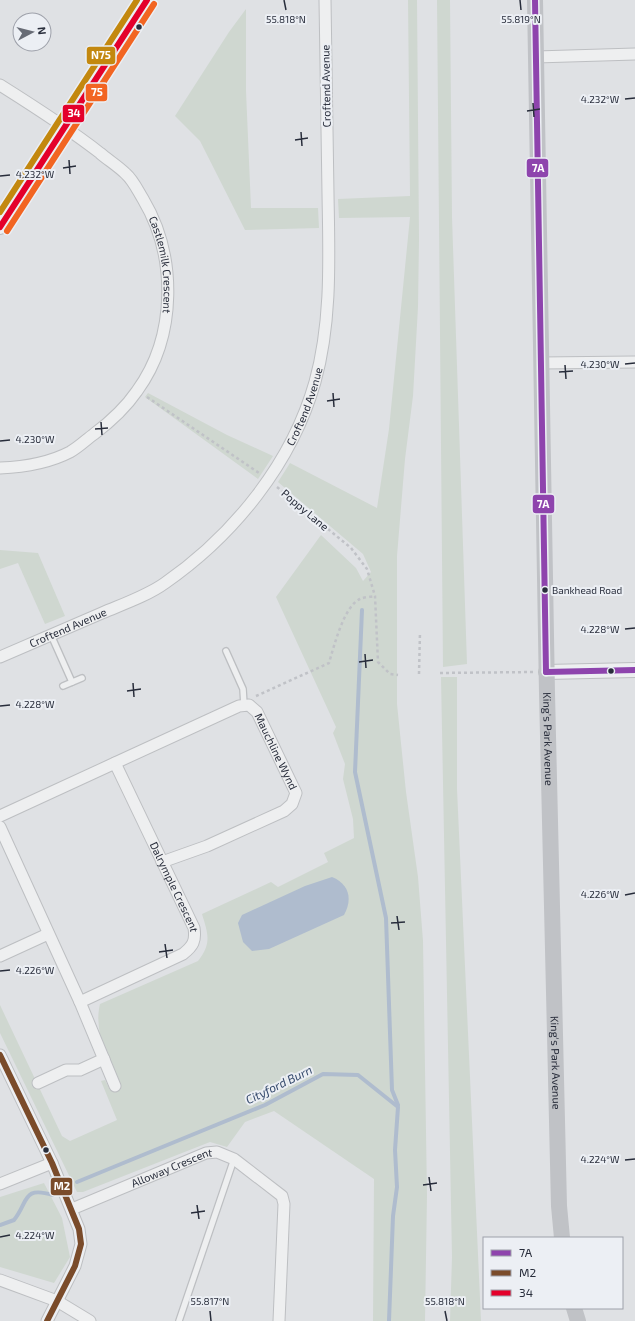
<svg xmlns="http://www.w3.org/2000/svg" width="635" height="1321" font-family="'Exo 2',sans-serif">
<rect width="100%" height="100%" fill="#dfe1e4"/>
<g fill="#cfd7d0">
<path d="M408 0H417L419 239 418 307 413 396 405 459 397 556V704L406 792 418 877 423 941 427 1195 425 1321H373L374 1179 274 1111 245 1122 227 1147 210 1142 83 1192H77L0 1033V1005L62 1136 70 1141 117 1120 101 1081 105 1080 110 1090 120 1086C109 1060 93 1033 100 1004L198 961C212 943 208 934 202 914L271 882 278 887 328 862 324 853 354 838 353 819 343 779 345 764 333 733 336 727 276 597 321 535 356 568 363 581 371 572 363 554 278 482 290 463 377 508 389 429 410 217 339 218 338 199 410 196Z"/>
<path d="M437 0H450L452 217 467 664 443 667Z"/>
<path d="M246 9V91L251 208H318L319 228 245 230 200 141 175 116 229 32Z"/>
<path d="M148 393 227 435 273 456 258 479 145 397Z"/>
<path d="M0 550 38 553 65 616 45 624 18 563 0 569Z"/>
<path d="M441 677H457V789L481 1321H450L452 1257Z"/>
<path d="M44 1183 62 1218 70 1257 54 1283 0 1267V1197Z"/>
</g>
<path fill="#afbcce" d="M332 877C349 884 353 899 344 915L269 949 252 951 243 942 238 923 242 915 305 886Z"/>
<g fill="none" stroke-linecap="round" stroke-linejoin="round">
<g stroke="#afbcce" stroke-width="4">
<path d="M362 610 355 772 386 918 392 1090 398 1105"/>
<path d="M77 1182 265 1105 323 1074 358 1075 398 1107 395 1150 397 1187 393 1216 389 1321"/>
<path d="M0 1225 14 1220C29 1201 22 1186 53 1195"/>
</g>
<defs>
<g id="service">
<path d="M51 635 72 682"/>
<path d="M226 651 243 689 244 705"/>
<path d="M63 686 82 678"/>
<path d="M179 1321 234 1159"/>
</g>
<g id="minor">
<path d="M536 57 635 54"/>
<path id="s1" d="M0 85C35 107 68 128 100 153 108 160 118 166 126 174 133 180 138 191 143 199 177 256 177 336 137 391 126 407 110 422 94 434 87 439 79 447 70 452 49 463 24 467 0 468"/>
<path d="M541 363 635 362"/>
<path id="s2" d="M0 657C34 642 68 628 102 613 123 604 147 596 165 583 234 535 292 463 315 382 332 321 329 256 328 194 327 129 326 65 325 0"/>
<path id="s3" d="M115 763 239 706 249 705 257 712 296 793 292 804 284 811 207 846 162 862"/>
<path id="s4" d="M0 816 115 763 194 928C196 941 193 946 183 954L80 1002 0 827"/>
<path d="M0 956 48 934"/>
<path d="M80 1002 115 1086"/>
<path d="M0 1055 52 1163 79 1229 81 1244 75 1266 47 1321"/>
<path d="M38 1083 66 1070H80L104 1059"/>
<path d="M0 1184 52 1163"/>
<path id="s5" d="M72 1209 206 1153 217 1152 234 1159 282 1196 284 1204 279 1321"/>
<path d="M0 1280 57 1301 90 1321"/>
</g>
<g id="tertiary">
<path d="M0 227 147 0"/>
<path d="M546 672 635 670"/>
</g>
</defs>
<use href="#service" stroke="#bdbfc2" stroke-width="8"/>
<use href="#minor" stroke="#bdbfc2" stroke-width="13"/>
<use href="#tertiary" stroke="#bdbfc2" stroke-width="16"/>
<g stroke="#c0c2c7" stroke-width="2.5" stroke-dasharray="3 3" stroke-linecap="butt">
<path d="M147 397 259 473"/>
<path d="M277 487 351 548 367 569 375 596 378 662 390 674 398 675"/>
<path d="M440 673 534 672"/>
<path d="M419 674 420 632"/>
<path d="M256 696 329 663C334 646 344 606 360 599 364 597 371 597 375 596"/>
</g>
<use href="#service" stroke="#eeeff0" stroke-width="5.5"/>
<use href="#minor" stroke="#eeeff0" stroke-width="11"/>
<use href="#tertiary" stroke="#eeeff0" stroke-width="14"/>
<g stroke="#c0c2c6" stroke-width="16">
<path id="s6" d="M535 0 547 693 559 1206 562 1238"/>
<path d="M574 1308 578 1321"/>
</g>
<defs>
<g id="bus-1">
<path d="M535 0 546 672"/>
<path d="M546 672 635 670"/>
</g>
<path id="bus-2" d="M0 1055 52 1163 79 1229 81 1244 75 1266 47 1321"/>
<path id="bus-3" d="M0 227 147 0"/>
<path id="bus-4" d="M7 231 154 4"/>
<path id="bus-5" d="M0 212 137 0"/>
</defs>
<use href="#bus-1" stroke="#eceff4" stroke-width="9"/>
<use href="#bus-2" stroke="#eceff4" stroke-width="9"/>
<use href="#bus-3" stroke="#eceff4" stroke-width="9"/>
<use href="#bus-4" stroke="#eceff4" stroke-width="9"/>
<use href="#bus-5" stroke="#eceff4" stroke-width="9"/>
<use href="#bus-1" stroke="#8e44ad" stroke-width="6"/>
<use href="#bus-2" stroke="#7a4b2a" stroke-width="6"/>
<use href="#bus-3" stroke="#e4002b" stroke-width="6"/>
<use href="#bus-4" stroke="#f26522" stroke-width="6"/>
<use href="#bus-5" stroke="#c3880f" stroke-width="6"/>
</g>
<path fill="none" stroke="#282d3b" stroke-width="1.5" d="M284 0 286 10M520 0 521 10M625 99 635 98M533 103 534 117M527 111 540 109M301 132 302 146M295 140 308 138M69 160 70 174M63 168 76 166M0 176 10 175M625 364 635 363M565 365 566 379M559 372 573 371M333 393 334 407M327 401 340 399M101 422 102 435M95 429 108 428M0 441 10 440M625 629 635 628M365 654 366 668M359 662 373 660M133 683 134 697M127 691 141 689M0 706 10 705M625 895 635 893M397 916 399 930M391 923 405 922M165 944 167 958M159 952 173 950M0 971 10 970M625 1160 635 1159M429 1177 431 1191M423 1185 437 1183M197 1205 199 1219M191 1213 205 1211M0 1237 10 1235M210 1311 211 1321M445 1311 447 1321"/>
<g fill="#282d3b" stroke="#eceff4" stroke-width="1.5">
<circle cx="139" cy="27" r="3.5"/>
<circle cx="545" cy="590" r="3.5"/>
<circle cx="611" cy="671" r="3.5"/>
<circle cx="46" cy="1150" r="3.5"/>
</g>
<g text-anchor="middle" stroke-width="4" stroke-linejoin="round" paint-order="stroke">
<g font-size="10" fill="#282d3b" stroke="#eceff4" text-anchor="start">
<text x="552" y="594">Bankhead Road</text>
</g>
<g font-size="11" fill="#282d3b" stroke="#eceff4">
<text transform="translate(326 86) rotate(-91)" y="4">Croftend Avenue</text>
<text dy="4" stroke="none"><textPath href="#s1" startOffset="254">Castlemilk Crescent</textPath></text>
<text dy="4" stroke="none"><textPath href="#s2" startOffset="410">Croftend Avenue</textPath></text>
<text transform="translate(305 510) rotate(40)" y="4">Poppy Lane</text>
<text dy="4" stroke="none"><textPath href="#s2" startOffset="74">Croftend Avenue</textPath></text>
<text dy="4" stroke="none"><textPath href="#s6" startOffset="739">King's Park Avenue</textPath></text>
<text dy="4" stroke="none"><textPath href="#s3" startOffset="201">Mauchline Wynd</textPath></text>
<text dy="4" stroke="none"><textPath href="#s4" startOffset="264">Dalrymple Crescent</textPath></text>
<text dy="4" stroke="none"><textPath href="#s6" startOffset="1063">King's Park Avenue</textPath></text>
<text dy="4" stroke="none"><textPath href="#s5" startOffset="108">Alloway Crescent</textPath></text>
</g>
<g font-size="12" font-style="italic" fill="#354a6c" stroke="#eceff4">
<text transform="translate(279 1085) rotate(-26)" y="4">Cityford Burn</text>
</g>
</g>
<g font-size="10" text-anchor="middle" fill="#282d3b" stroke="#eceff4" stroke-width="4" stroke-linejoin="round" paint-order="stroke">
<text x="286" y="23">55.818°N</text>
<text x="521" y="23">55.819°N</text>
<text x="600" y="103">4.232°W</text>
<text x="35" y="178">4.232°W</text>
<text x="600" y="368">4.230°W</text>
<text x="35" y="443">4.230°W</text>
<text x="600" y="633">4.228°W</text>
<text x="35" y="708">4.228°W</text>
<text x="600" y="898">4.226°W</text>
<text x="35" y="974">4.226°W</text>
<text x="600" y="1163">4.224°W</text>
<text x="35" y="1239">4.224°W</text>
<text x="210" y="1305">55.817°N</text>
<text x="445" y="1305">55.818°N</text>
</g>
<g stroke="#eceff4" stroke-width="1.5">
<rect x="86" y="46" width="30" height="19" rx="4" fill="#c3880f"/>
<rect x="85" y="83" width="23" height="19" rx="4" fill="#f26522"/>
<rect x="62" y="104" width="23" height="19" rx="4" fill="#e4002b"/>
<rect x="526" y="158" width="23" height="20" rx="4" fill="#8e44ad"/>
<rect x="532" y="494" width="23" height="20" rx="4" fill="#8e44ad"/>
<rect x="50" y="1177" width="23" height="19" rx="4" fill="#7a4b2a"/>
</g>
<g font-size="11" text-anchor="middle" font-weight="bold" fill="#fff">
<text x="101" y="59">N75</text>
<text x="97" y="96">75</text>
<text x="74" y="117">34</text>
<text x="538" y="172">7A</text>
<text x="543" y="508">7A</text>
<text x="62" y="1190">M2</text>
</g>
<rect x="483" y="1237" width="140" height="72" fill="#eceff4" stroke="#9ea1aa"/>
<rect x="491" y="1250" width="20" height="6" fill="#8e44ad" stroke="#9ea1aa"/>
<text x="519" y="1257" font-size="12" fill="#282d3b">7A</text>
<rect x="491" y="1270" width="20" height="6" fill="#7a4b2a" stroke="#9ea1aa"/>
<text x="519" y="1277" font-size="12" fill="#282d3b">M2</text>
<rect x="491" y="1290" width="20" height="6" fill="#e4002b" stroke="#9ea1aa"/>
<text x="519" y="1297" font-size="12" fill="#282d3b">34</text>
<g transform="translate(32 32) rotate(83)"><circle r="19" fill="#eceff4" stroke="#9ea1aa"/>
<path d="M0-3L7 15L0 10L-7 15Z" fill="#686c76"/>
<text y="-6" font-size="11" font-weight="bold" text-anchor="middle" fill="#282d3b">N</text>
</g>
</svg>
